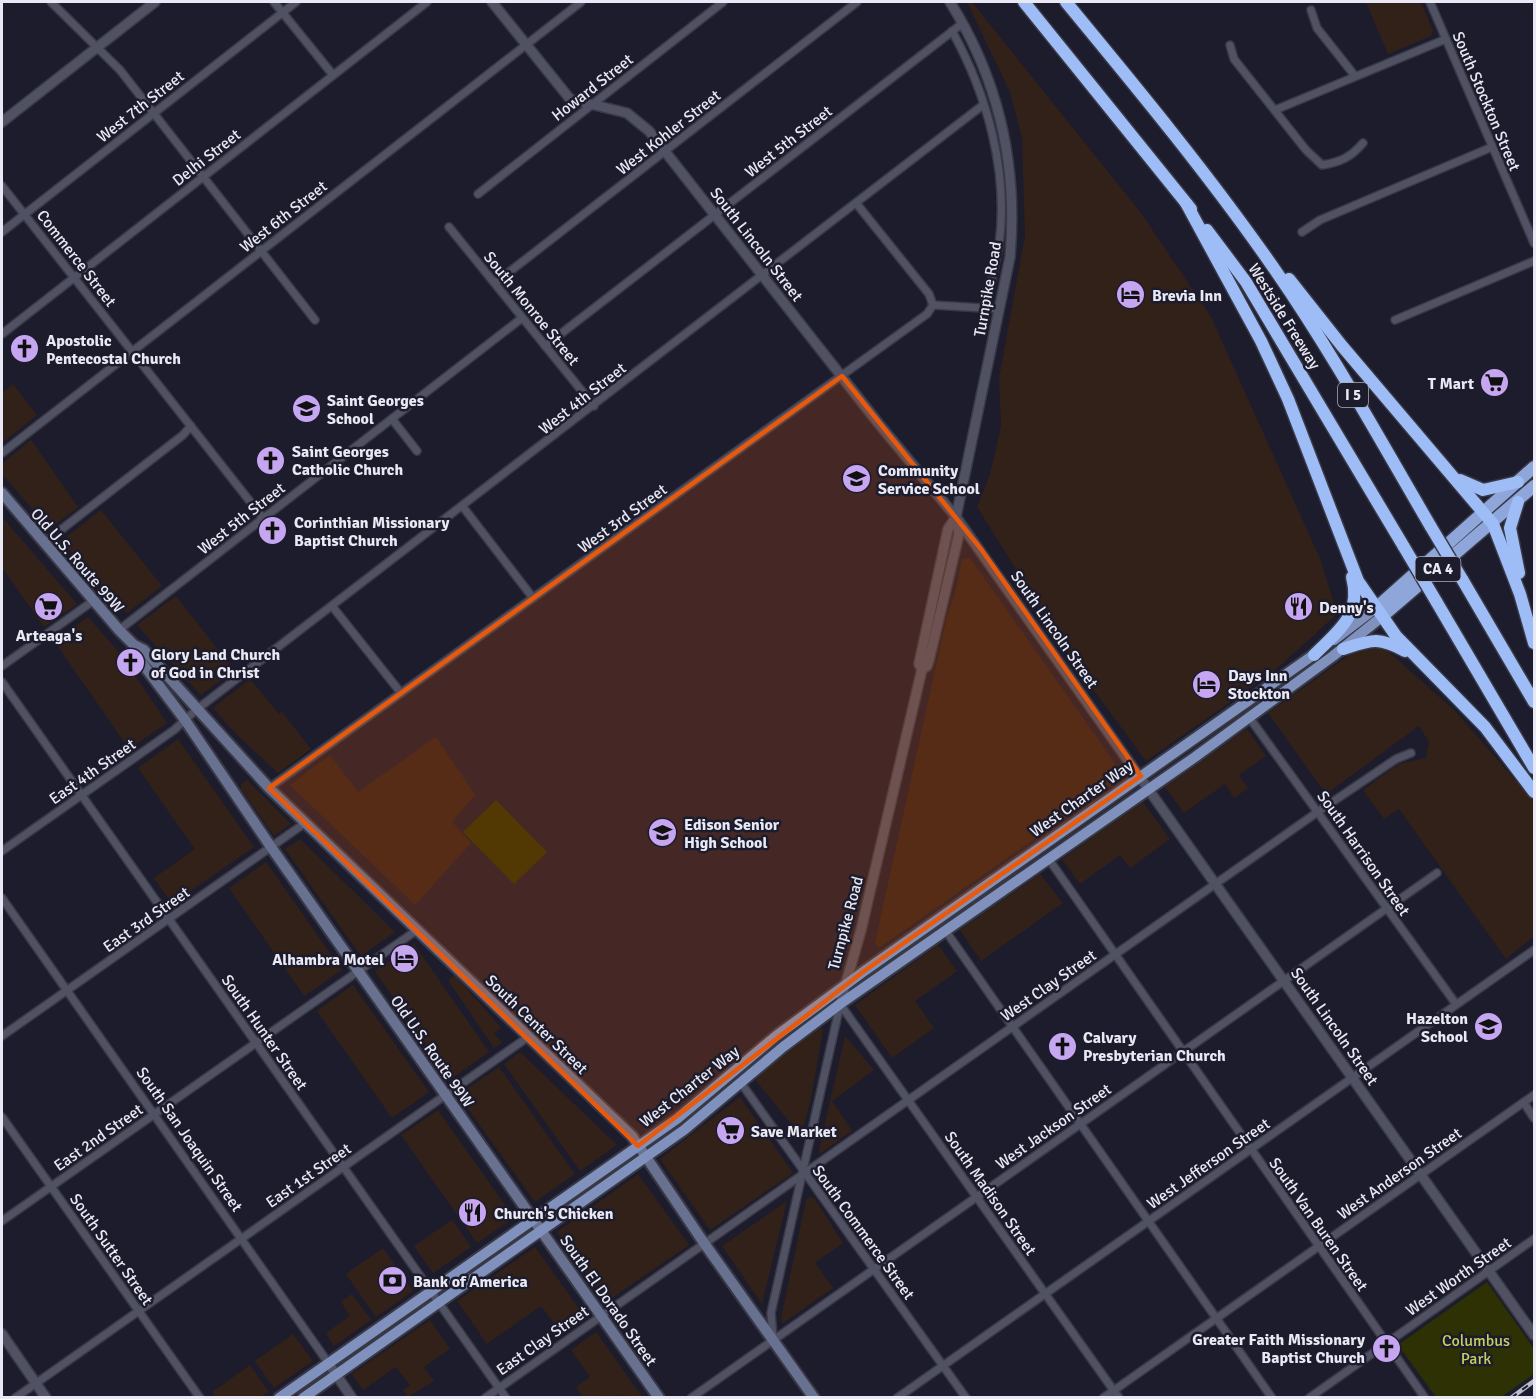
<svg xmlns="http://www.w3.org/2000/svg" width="1536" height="1399" font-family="Signika,sans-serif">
<rect width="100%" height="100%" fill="#1d1c2c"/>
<g fill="#322119">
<path d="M967 2H972L1141 213 1211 317 1321 561 1337 614 1273 672 1146 761 1081 673 977 507 990 474 1001 426 999 378 1025 236 1022 138 1010 92Z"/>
<path d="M1366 2H1421L1433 31 1431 36 1388 54Z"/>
<path d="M13 384 37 415 2 443V393Z"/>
<path d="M31 440 78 507 50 529 2 474V464Z"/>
<path d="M101 510 162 586 127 613 61 541Z"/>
<path d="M2 517 77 604 44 627 2 567Z"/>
<path d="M970 558 1124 776 879 948 875 943 947 616 955 594 962 559Z"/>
<path d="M176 596 234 670 201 695 137 625Z"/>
<path d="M88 617 122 656 167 723 129 749 54 641Z"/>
<path d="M1382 646 1456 712 1534 802V936L1506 959 1399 809 1384 819 1363 790 1399 764 1426 758 1429 742 1419 726 1326 794 1268 713 1351 654Z"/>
<path d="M250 679 279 714 282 712 311 749 278 773 237 735 213 708Z"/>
<path d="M1247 729 1266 756 1239 775 1248 788 1234 798 1225 784 1184 813 1165 787Z"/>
<path d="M436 737 475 795 452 822 471 843 415 905 290 785 330 755 358 792Z"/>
<path d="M178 739 254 847 172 904 154 878 195 849 138 768Z"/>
<path d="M247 780 291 824 274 836 241 789V784Z"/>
<path d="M1143 802 1170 839 1130 868 1120 855 1080 884 1062 859Z"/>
<path d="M300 839 395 932 361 956 285 849Z"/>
<path d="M266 862 342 970 304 996 229 888Z"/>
<path d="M1040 874 1063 903 981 961 960 930Z"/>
<path d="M414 944 489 1052 451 1079 376 973V970Z"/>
<path d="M938 945 957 971 915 1001 934 1028 892 1058 855 1005Z"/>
<path d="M455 975 501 1028 494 1033 502 1043 494 1048 448 980Z"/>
<path d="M353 985 429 1092 392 1118 317 1011Z"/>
<path d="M821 1027 823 1030 811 1098 803 1129 797 1131 756 1081 757 1076Z"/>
<path d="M845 1036 874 1070 832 1101 852 1131 818 1155Z"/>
<path d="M520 1052 617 1145 580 1171 504 1064Z"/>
<path d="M499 1067 575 1174 535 1202 458 1095Z"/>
<path d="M740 1097 793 1173 710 1230 660 1159Z"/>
<path d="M438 1110 514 1218 477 1243 401 1135Z"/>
<path d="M638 1174 689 1245 606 1302 557 1232Z"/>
<path d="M809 1197 814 1198 843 1243 815 1263 833 1288 783 1323 781 1319 806 1200Z"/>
<path d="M787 1201 762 1304 722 1246Z"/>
<path d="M452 1220 471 1247 433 1273 414 1246Z"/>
<path d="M535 1247 585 1317 561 1333 541 1306 487 1344 457 1301Z"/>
<path d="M383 1248 413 1291 376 1317 346 1274Z"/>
<path d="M352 1294 371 1320 334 1346 326 1333 350 1316 341 1302Z"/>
<path d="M430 1320 450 1349 424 1367 434 1381 408 1397 403 1390 410 1385 396 1367 363 1390 352 1374Z"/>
<path d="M596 1332 642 1397 622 1395 583 1397 576 1387 590 1377 571 1350Z"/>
<path d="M293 1334 313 1361 274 1388 255 1361Z"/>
<path d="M250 1365 269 1392 260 1397H216L212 1392Z"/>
</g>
<g fill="#2d3103">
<path d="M496 800 547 852 514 884 463 832Z"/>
<path d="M1487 1282 1534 1349V1374L1501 1397H1436L1398 1345Z"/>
</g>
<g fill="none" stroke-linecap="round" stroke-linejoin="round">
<defs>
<g id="minor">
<path d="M51 2 120 70 315 320"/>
<path d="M274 2 333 75"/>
<path d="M1430 2 1534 243"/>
<path d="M1311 10 1317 28 1355 76"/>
<path d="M952 31C987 94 1009 172 999 245 996 266 989 287 986 308"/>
<path d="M1230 45 1234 59 1306 150 1322 165C1341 162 1351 157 1363 143"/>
<path d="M1275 110 1446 39"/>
<path d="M2 186 263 518"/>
<path d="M478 194 723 2"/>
<path d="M856 203 929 294 933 305"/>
<path d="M449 227 594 406"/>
<path d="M2 232 296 2"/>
<path d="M1302 232 1320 220 1492 147"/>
<path d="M495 283 857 2"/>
<path d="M1395 320 1534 261"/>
<path d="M2 334 427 2"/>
<path d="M545 346 963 23"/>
<path d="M392 419 417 451"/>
<path d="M2 453 581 2"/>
<path d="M463 507 533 598"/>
<path d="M44 543 183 435 191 426"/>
<path d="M332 606 401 693"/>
<path d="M119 630 522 318"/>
<path d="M2 666 93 601"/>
<path d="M2 682 506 1398"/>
<path d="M1249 717 1456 1004"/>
<path d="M269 788 927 314 933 305 1000 309"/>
<path d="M2 851 174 730 196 710 983 105"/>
<path d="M1048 858 1425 1398"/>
<path d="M2 898 329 1364"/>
<path d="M945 930 1272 1398"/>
<path d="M840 1004 1119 1398"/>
<path d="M2 1036 305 823"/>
<path d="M741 1083 966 1398"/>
<path d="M1524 1103 1534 1118"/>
<path d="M2 1117 200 1398"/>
<path d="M2 1221 417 930"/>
<path d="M773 1337 771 1313 840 1005"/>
<path d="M15 1398 528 1037"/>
<path d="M485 1398 1319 811 1396 759 1411 753"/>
<path d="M691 1398 1437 873"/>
<path d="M897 1398 1534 950"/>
<path d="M1103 1398 1534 1095"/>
<path d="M1309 1398 1534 1239"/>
</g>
<g id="tertiary">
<path d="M492 2 570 99 627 113 649 131 879 424 956 517 1534 1335"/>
<path d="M2 122 155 2"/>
<path d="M922 669 927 666 929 660 959 534 956 517 1010 257C1018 165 999 80 950 2"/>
<path d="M840 1004 861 930 922 669 919 664 948 529 956 517"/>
<path d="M2 1334 46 1398"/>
<path d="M329 1364 352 1398"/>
</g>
<g id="secondary">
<path d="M2 493 119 630 134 645 144 650 269 788 632 1136 704 1243 814 1398"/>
<path d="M134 645 136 655 185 720 271 847 659 1398"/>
</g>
<g id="primary">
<path d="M1334 640 1377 607"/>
<path d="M279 1398 677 1119 776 1036 863 972 1319 651"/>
<path d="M303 1398 684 1130 783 1047 840 1004 1195 757 1333 656 1384 615"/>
</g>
<g id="trunk">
<path d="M1377 607 1534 467"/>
<path d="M1384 615 1534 486"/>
</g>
<g id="motorway">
<path d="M1024 2 1191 209"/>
<path d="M1066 2C1137 88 1209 175 1273 267 1331 350 1380 440 1431 527"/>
<path d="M1186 203 1261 341 1288 399 1358 581 1396 636 1485 727 1534 792"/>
<path d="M1207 230 1246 282 1404 547"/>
<path d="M1289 279 1342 346 1493 524 1520 594 1534 643"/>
<path d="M1460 480 1483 490 1518 482"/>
<path d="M1518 502 1510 528 1519 573"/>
<path d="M1462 579 1534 702"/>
<path d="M1436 601 1534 768"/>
<path d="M1343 649C1371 640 1378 636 1405 651"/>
<path d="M1314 655C1339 630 1362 615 1352 577"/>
</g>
</defs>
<use href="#minor" stroke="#393946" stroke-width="10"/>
<use href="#tertiary" stroke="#393946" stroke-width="12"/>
<use href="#secondary" stroke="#393946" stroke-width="14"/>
<use href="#primary" stroke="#393946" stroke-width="14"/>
<use href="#trunk" stroke="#393946" stroke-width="15"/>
<use href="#motorway" stroke="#393946" stroke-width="15"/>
<use href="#minor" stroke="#515164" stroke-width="7"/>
<use href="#tertiary" stroke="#515164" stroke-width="9"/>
<use href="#secondary" stroke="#687190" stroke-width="10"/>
<use href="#primary" stroke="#7f91bc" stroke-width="10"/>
<use href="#trunk" stroke="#8ea6d9" stroke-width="12"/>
<use href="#motorway" stroke="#9ebcf6" stroke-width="12"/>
<defs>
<path id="rail" d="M1511 1398 1534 1381"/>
</defs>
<use href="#rail" stroke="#bcbcc9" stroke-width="4.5"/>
<use href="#rail" stroke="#1d1c2c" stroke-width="2" stroke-dasharray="7" stroke-linecap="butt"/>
<defs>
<g id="motorway-bridge">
<path d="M1431 527 1462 579"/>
<path d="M1404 547 1436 601"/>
</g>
</defs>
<use href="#motorway-bridge" stroke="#393946" stroke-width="15" stroke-linecap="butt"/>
<use href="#motorway-bridge" stroke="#9ebcf6" stroke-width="12"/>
</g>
<path fill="#e8590c" fill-opacity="0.2" stroke="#e8590c" stroke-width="4.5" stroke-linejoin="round" d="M842 376 981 549 1141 776 863 972 638 1146 269 788Z"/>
<defs>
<symbol id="hotel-disc" viewBox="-11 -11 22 22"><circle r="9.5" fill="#c6a6f0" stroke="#1d1c2c"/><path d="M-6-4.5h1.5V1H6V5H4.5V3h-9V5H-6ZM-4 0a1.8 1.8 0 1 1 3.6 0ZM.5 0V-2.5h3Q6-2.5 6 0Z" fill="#111"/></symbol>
<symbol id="church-disc" viewBox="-11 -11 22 22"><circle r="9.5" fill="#c6a6f0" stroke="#1d1c2c"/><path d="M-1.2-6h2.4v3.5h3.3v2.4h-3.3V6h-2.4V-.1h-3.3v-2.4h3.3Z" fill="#111"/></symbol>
<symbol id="supermarket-disc" viewBox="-11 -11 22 22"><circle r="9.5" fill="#c6a6f0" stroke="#1d1c2c"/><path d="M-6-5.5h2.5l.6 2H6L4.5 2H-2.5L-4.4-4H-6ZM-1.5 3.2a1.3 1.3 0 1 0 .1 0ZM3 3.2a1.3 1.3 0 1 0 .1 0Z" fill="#111"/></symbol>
<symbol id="school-disc" viewBox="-11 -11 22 22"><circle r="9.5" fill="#c6a6f0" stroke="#1d1c2c"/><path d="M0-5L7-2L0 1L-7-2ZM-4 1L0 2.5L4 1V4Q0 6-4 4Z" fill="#111"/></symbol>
<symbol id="restaurant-disc" viewBox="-11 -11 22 22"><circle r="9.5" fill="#c6a6f0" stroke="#1d1c2c"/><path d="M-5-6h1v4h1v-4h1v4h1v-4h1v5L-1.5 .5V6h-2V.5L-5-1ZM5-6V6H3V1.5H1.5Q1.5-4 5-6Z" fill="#111"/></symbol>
<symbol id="bank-disc" viewBox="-11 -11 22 22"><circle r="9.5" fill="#c6a6f0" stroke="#1d1c2c"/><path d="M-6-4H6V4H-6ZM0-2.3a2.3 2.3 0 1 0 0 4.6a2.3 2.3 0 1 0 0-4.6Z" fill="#111"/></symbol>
</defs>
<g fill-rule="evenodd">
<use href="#hotel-disc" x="1114" y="278" width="33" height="33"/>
<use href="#church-disc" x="8" y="332" width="33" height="33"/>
<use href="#supermarket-disc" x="1478" y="366" width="33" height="33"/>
<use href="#school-disc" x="290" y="392" width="33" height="33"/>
<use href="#church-disc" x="254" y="444" width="33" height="33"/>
<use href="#school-disc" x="840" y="462" width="33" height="33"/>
<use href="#church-disc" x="256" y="514" width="33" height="33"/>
<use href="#supermarket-disc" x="32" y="590" width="33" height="33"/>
<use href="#restaurant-disc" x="1282" y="590" width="33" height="33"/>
<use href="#church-disc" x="114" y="646" width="33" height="33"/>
<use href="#hotel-disc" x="1190" y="668" width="33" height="33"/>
<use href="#school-disc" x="646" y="816" width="33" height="33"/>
<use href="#hotel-disc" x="388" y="942" width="33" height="33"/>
<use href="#school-disc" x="1472" y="1010" width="33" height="33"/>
<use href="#church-disc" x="1046" y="1030" width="33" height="33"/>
<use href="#supermarket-disc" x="714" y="1114" width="33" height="33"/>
<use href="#restaurant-disc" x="456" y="1196" width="33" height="33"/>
<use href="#bank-disc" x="376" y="1264" width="33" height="33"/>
<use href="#church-disc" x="1370" y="1332" width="33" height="33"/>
</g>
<g text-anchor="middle" stroke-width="5" stroke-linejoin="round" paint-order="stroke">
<g fill="#1d1c2c" stroke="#acacb9" stroke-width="1.5">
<rect x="1338" y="383" width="30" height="24" rx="4.5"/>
<rect x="1415.5" y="557" width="45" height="24" rx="4.5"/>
</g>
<g font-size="15" font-weight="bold" fill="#e9e9f5">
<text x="1353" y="400">I 5</text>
<text x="1438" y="574">CA 4</text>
</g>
<g font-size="16" fill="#e9e9f5" stroke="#1d1c2c">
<text transform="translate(592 87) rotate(-38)" y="6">Howard Street</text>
<text transform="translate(1487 101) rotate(67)" y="6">South Stockton Street</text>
<text transform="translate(140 106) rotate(-38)" y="6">West 7th Street</text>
<text transform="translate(668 132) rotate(-38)" y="6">West Kohler Street</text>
<text transform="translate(788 141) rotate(-38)" y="6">West 5th Street</text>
<text transform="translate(206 157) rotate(-38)" y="6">Delhi Street</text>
<text transform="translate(283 216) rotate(-38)" y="6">West 6th Street</text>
<text transform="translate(757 244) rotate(52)" y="6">South Lincoln Street</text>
<text transform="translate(77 258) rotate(52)" y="6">Commerce Street</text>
<text transform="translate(987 289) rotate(-80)" y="6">Turnpike Road</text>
<text transform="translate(532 308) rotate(51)" y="6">South Monroe Street</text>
<text transform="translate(1285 316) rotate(58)" y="6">Westside Freeway</text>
<text transform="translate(582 398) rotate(-38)" y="6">West 4th Street</text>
<text transform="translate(241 518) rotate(-38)" y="6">West 5th Street</text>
<text transform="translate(622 518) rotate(-36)" y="6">West 3rd Street</text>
<text transform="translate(78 560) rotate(49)" y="6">Old U.S. Route 99W</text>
<text transform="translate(1055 629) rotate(55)" y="6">South Lincoln Street</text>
<text transform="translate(92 771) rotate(-35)" y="6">East 4th Street</text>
<text transform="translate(1081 798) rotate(-35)" y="6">West Charter Way</text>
<text transform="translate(1364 853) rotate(55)" y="6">South Harrison Street</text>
<text transform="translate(146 919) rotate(-35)" y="6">East 3rd Street</text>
<text transform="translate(845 923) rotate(-75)" y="6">Turnpike Road</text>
<text transform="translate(1048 985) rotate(-35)" y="6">West Clay Street</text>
<text transform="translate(537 1024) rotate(44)" y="6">South Center Street</text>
<text transform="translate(1335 1026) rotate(55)" y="6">South Lincoln Street</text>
<text transform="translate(265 1032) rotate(55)" y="6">South Hunter Street</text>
<text transform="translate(433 1051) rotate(55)" y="6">Old U.S. Route 99W</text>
<text transform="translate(689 1086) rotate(-38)" y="6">West Charter Way</text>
<text transform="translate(1053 1126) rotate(-35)" y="6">West Jackson Street</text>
<text transform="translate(98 1137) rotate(-35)" y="6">East 2nd Street</text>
<text transform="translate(190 1139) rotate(55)" y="6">South San Joaquin Street</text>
<text transform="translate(1208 1163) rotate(-35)" y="6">West Jefferson Street</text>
<text transform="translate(1399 1173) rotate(-35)" y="6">West Anderson Street</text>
<text transform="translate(308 1175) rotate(-35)" y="6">East 1st Street</text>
<text transform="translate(991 1193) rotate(55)" y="6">South Madison Street</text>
<text transform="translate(1319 1224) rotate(55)" y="6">South Van Buren Street</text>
<text transform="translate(864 1232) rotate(54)" y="6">South Commerce Street</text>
<text transform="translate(112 1249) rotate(55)" y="6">South Sutter Street</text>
<text transform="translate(1458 1276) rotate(-35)" y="6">West Worth Street</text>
<text transform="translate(609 1300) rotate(55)" y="6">South El Dorado Street</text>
<text transform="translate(542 1340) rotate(-35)" y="6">East Clay Street</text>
</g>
<g font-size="16" font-weight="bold" fill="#e9e9f5" stroke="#1d1c2c" text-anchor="start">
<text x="1152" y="301">Brevia Inn</text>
<text x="46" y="346">Apostolic<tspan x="46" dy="18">Pentecostal Church</tspan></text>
<text x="1474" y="389" text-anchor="end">T Mart</text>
<text x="327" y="406">Saint Georges<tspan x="327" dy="18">School</tspan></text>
<text x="292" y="457">Saint Georges<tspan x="292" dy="18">Catholic Church</tspan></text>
<text x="878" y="476">Community<tspan x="878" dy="18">Service School</tspan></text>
<text x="294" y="528">Corinthian Missionary<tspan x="294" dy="18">Baptist Church</tspan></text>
<text x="1319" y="613">Denny's</text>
<text x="49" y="641" text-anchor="middle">Arteaga's</text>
<text x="151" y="660">Glory Land Church<tspan x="151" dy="18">of God in Christ</tspan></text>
<text x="1228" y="681">Days Inn<tspan x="1228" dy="18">Stockton</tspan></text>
<text x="684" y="830">Edison Senior<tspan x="684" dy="18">High School</tspan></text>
<text x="384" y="965" text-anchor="end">Alhambra Motel</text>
<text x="1468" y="1024" text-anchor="end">Hazelton<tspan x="1468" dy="18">School</tspan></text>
<text x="1083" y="1043">Calvary<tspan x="1083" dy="18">Presbyterian Church</tspan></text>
<text x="751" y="1137">Save Market</text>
<text x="494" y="1219">Church's Chicken</text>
<text x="413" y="1287">Bank of America</text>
<text x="1365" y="1345" text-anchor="end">Greater Faith Missionary<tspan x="1365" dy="18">Baptist Church</tspan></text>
</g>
<g font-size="16" fill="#c5d05f" stroke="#1d1c2c">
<text x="1476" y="1346">Columbus<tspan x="1476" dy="18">Park</tspan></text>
</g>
</g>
<rect width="1536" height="1399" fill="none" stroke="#e9e9f5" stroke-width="6"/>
</svg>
